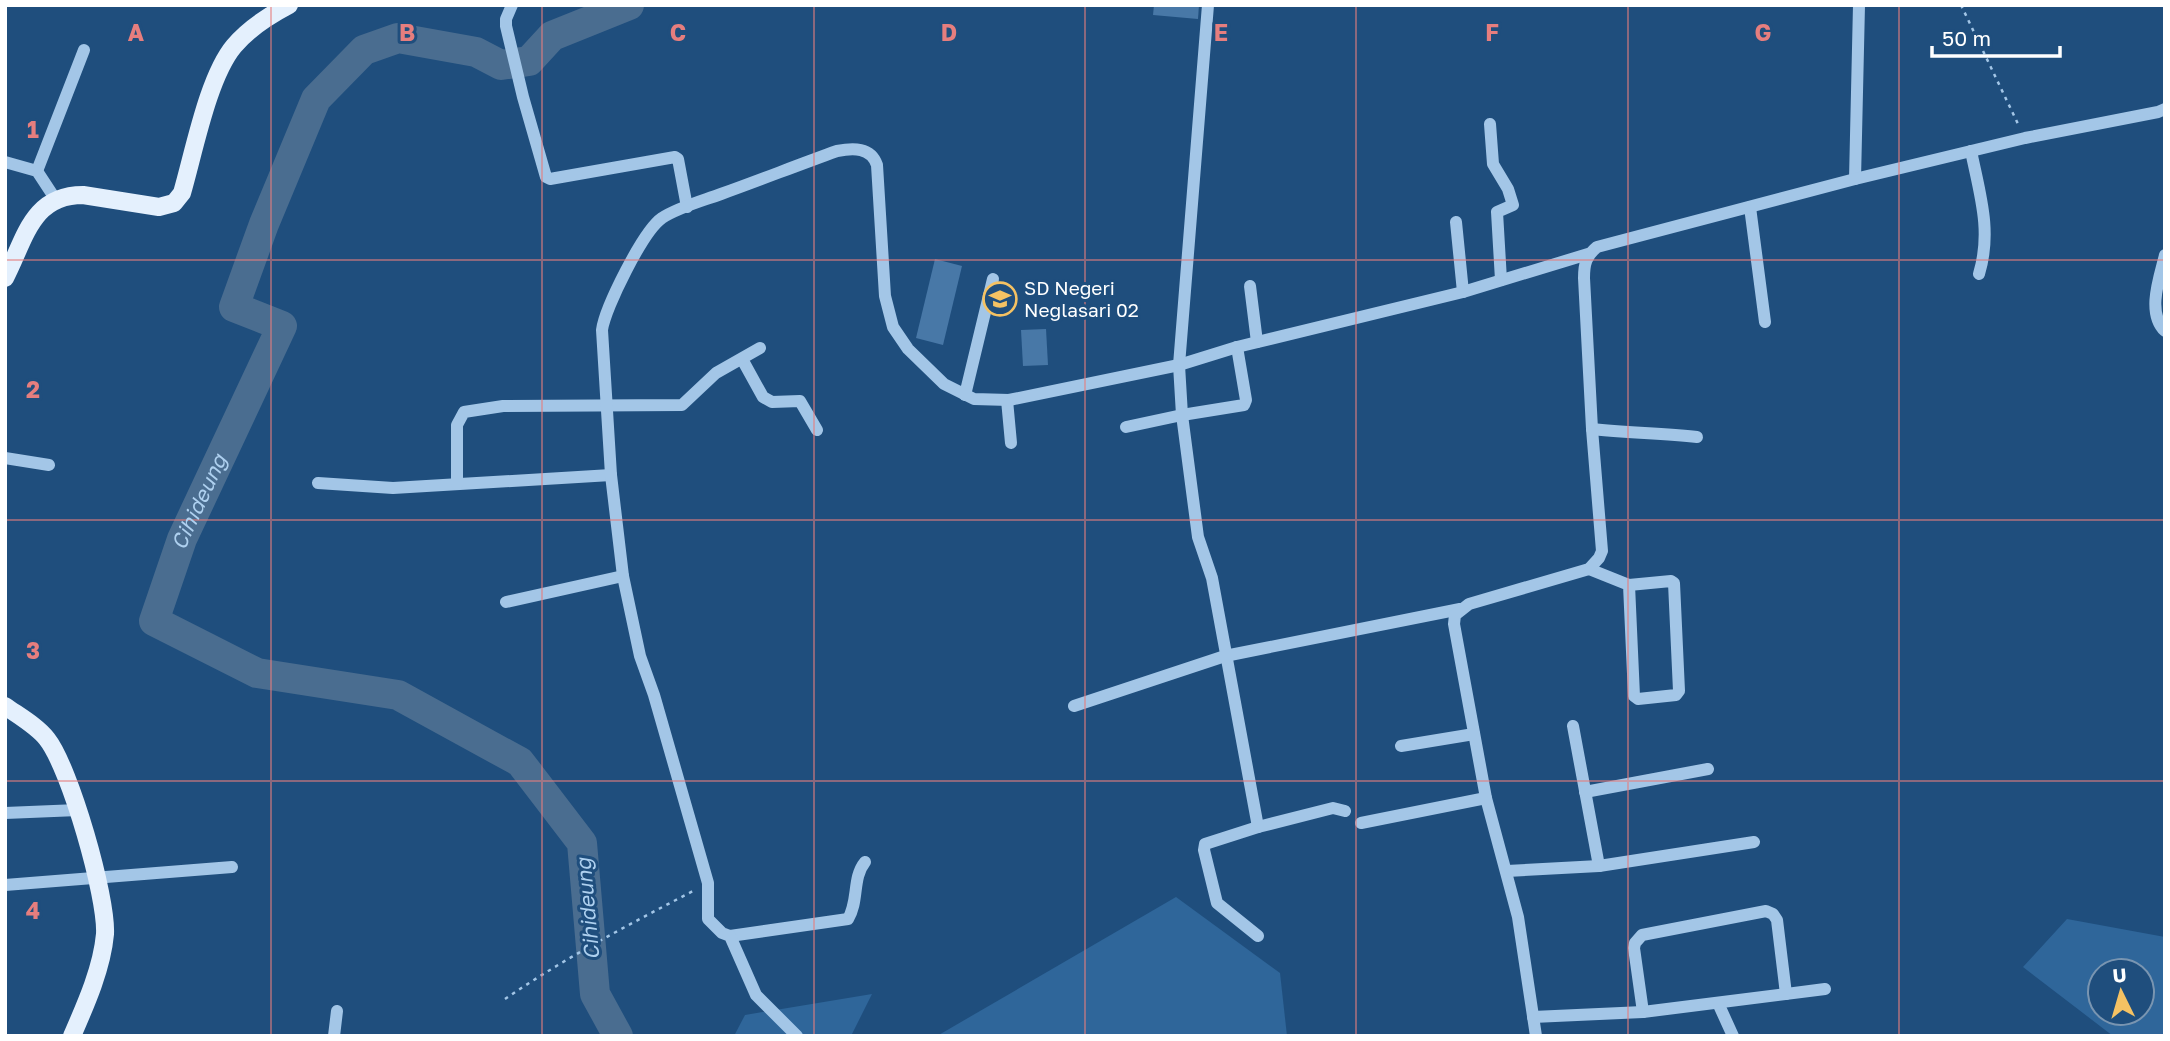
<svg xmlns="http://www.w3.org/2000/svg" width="2170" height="1041" font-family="'Golos Text',sans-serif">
<rect width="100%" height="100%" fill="#1f4e7d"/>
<g fill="#2f669a" fill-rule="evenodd">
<path d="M1176 897 1280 973 1287 1036H937Z"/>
<path d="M2067 919 2165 937V1036H2113L2023 967ZM2100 971H2142V1013H2100Z"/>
<path d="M872 994 851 1036H734L745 1015Z"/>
</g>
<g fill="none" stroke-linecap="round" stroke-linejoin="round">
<path stroke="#4a6d90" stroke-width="30" id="s1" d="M618 1036 595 994 582 843 520 762 398 695 257 673 154 621 182 539 282 326 234 307 264 224 316 99 364 50 398 38 476 52 501 65 529 61 552 36 629 5"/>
</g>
<g fill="#4878a7">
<path d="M1154 5H1199L1198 19 1153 15Z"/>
<path d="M935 259 962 266 943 345 916 338Z"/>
<path d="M1046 329 1048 365 1023 366 1021 330Z"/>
</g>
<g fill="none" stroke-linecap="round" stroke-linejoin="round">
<g stroke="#a3c6e7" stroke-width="2.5" stroke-dasharray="3.5 5" stroke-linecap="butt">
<path d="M1961 5 2019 126"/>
<path d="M505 999C565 958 628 925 693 891"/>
</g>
<g stroke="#a3c6e7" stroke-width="12">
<path d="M512 5 506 19V26L523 97 546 177 550 179 675 157 678 159 687 207"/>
<path d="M1208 5 1179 365 1182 415 1198 537 1212 578 1258 827"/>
<path d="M1490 124 1493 164 1508 189 1513 205 1497 212 1501 280"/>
<path d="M1971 151C1980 195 1992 231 1979 274"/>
<path d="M5 162 37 171 56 200"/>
<path d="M37 171 84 50"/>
<path d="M1855 179 1859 5"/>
<path d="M1750 207 1765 322"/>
<path d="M1456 222 1463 292"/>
<path d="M2165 255C2160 276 2146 313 2165 331"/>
<path d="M1250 286 1257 342"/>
<path d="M742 359 763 397 772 402 800 401 817 430"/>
<path d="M965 395 993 279"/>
<path d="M1007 400 1011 443"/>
<path d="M1126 427 1182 415 1244 405 1246 400 1237 347"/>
<path d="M1592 429C1627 433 1662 433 1697 437"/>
<path d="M5 458 49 465"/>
<path d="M318 483 393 488 611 475"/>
<path d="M457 484V425L464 412 503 406 682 405 716 373 760 348"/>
<path d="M1589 569 1629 585 1671 581 1674 583 1679 691 1676 695 1638 699 1634 696 1629 585"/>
<path d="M506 602 623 576"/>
<path d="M1074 706 1225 656 1460 609"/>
<path d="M1573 726 1599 866"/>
<path d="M1401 746 1474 734"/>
<path d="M1585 792 1708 769"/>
<path d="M5 813 78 810"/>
<path d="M1361 823 1486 798"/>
<path d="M1507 871 1599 866 1754 842"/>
<path d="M5 885 232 867"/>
<path d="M730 936 848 919C859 901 852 878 865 862"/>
<path d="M1258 936 1217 903 1204 850 1205 844 1258 827 1333 808 1345 811"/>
<path d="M1718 1003 1733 1036"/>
<path d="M1643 1012 1634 948 1635 943 1642 935 1766 911 1773 914 1777 920 1786 994"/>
<path d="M1533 1017 1643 1012 1825 989"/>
<path d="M334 1036 337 1011"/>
<path d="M797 1036 756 995 730 936 722 933 708 919V883L654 695 640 656 623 576 611 475 602 330C605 308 643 231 662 218 679 207 702 201 721 194 760 180 798 165 837 151 853 148 871 147 877 165L885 296 893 327 908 349 944 384 974 399 1009 400 1179 365 1237 347 1463 292 1588 254"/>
<path d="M1536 1036 1518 917 1486 798 1454 624 1455 615 1469 604 1589 569 1599 558 1602 551 1592 429 1584 278C1584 264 1586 256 1597 247L1855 179 2025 138 2158 112 2165 109"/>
</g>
<g stroke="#e4f0fd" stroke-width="18">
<path d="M5 278C25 240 31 195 83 195L159 207 174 203 182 193C194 152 208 77 234 46 249 28 268 16 289 5"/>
<path d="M5 706C19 716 37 726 47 739 70 768 107 897 105 934 102 968 86 1004 72 1036"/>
</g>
</g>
<path fill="none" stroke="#e67e7e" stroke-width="2" stroke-opacity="0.55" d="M271 5V1036M542 5V1036M814 5V1036M1085 5V1036M1356 5V1036M1628 5V1036M1899 5V1036M5 260H2165M5 520H2165M5 781H2165"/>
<defs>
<symbol id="school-ring" viewBox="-11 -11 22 22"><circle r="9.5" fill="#1f4e7d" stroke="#f5c263" stroke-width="1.5"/><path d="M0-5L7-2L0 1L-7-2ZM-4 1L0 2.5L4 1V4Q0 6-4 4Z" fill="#f5c263"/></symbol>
</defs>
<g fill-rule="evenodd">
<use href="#school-ring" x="981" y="280" width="38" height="38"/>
</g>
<g text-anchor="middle" stroke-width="6" stroke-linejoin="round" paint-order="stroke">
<g font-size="19" fill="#fff" stroke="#1f4e7d" text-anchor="start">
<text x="1024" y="295">SD Negeri<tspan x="1024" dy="22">Neglasari 02</tspan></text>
</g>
<g font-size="21" font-style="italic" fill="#aed0ef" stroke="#1f4e7d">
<text dy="7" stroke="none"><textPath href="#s1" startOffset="826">Cihideung</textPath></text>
<text transform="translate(588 909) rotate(-95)" y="7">Cihideung</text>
</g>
</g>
<g font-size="23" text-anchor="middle" font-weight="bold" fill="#e67e7e" stroke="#1f4e7d" stroke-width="6" stroke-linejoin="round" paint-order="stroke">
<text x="136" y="41">A</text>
<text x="407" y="41">B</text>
<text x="678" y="41">C</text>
<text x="949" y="41">D</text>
<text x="1221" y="41">E</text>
<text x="1492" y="41">F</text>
<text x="1763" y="41">G</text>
<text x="33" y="138">1</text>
<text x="33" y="398">2</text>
<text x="33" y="659">3</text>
<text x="33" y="919">4</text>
</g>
<rect width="2170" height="1041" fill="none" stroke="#ffffff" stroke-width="14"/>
<g transform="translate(2121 992) rotate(355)"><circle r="33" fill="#1f4e7d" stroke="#7995b1" stroke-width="2"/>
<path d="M0-5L12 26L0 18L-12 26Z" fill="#f5c263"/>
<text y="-10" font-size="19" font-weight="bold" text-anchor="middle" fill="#ffffff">U</text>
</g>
<path d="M1932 46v10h128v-10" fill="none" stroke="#ffffff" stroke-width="3.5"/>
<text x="1942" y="46" font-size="21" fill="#ffffff" stroke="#1f4e7d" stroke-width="5" paint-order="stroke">50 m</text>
</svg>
